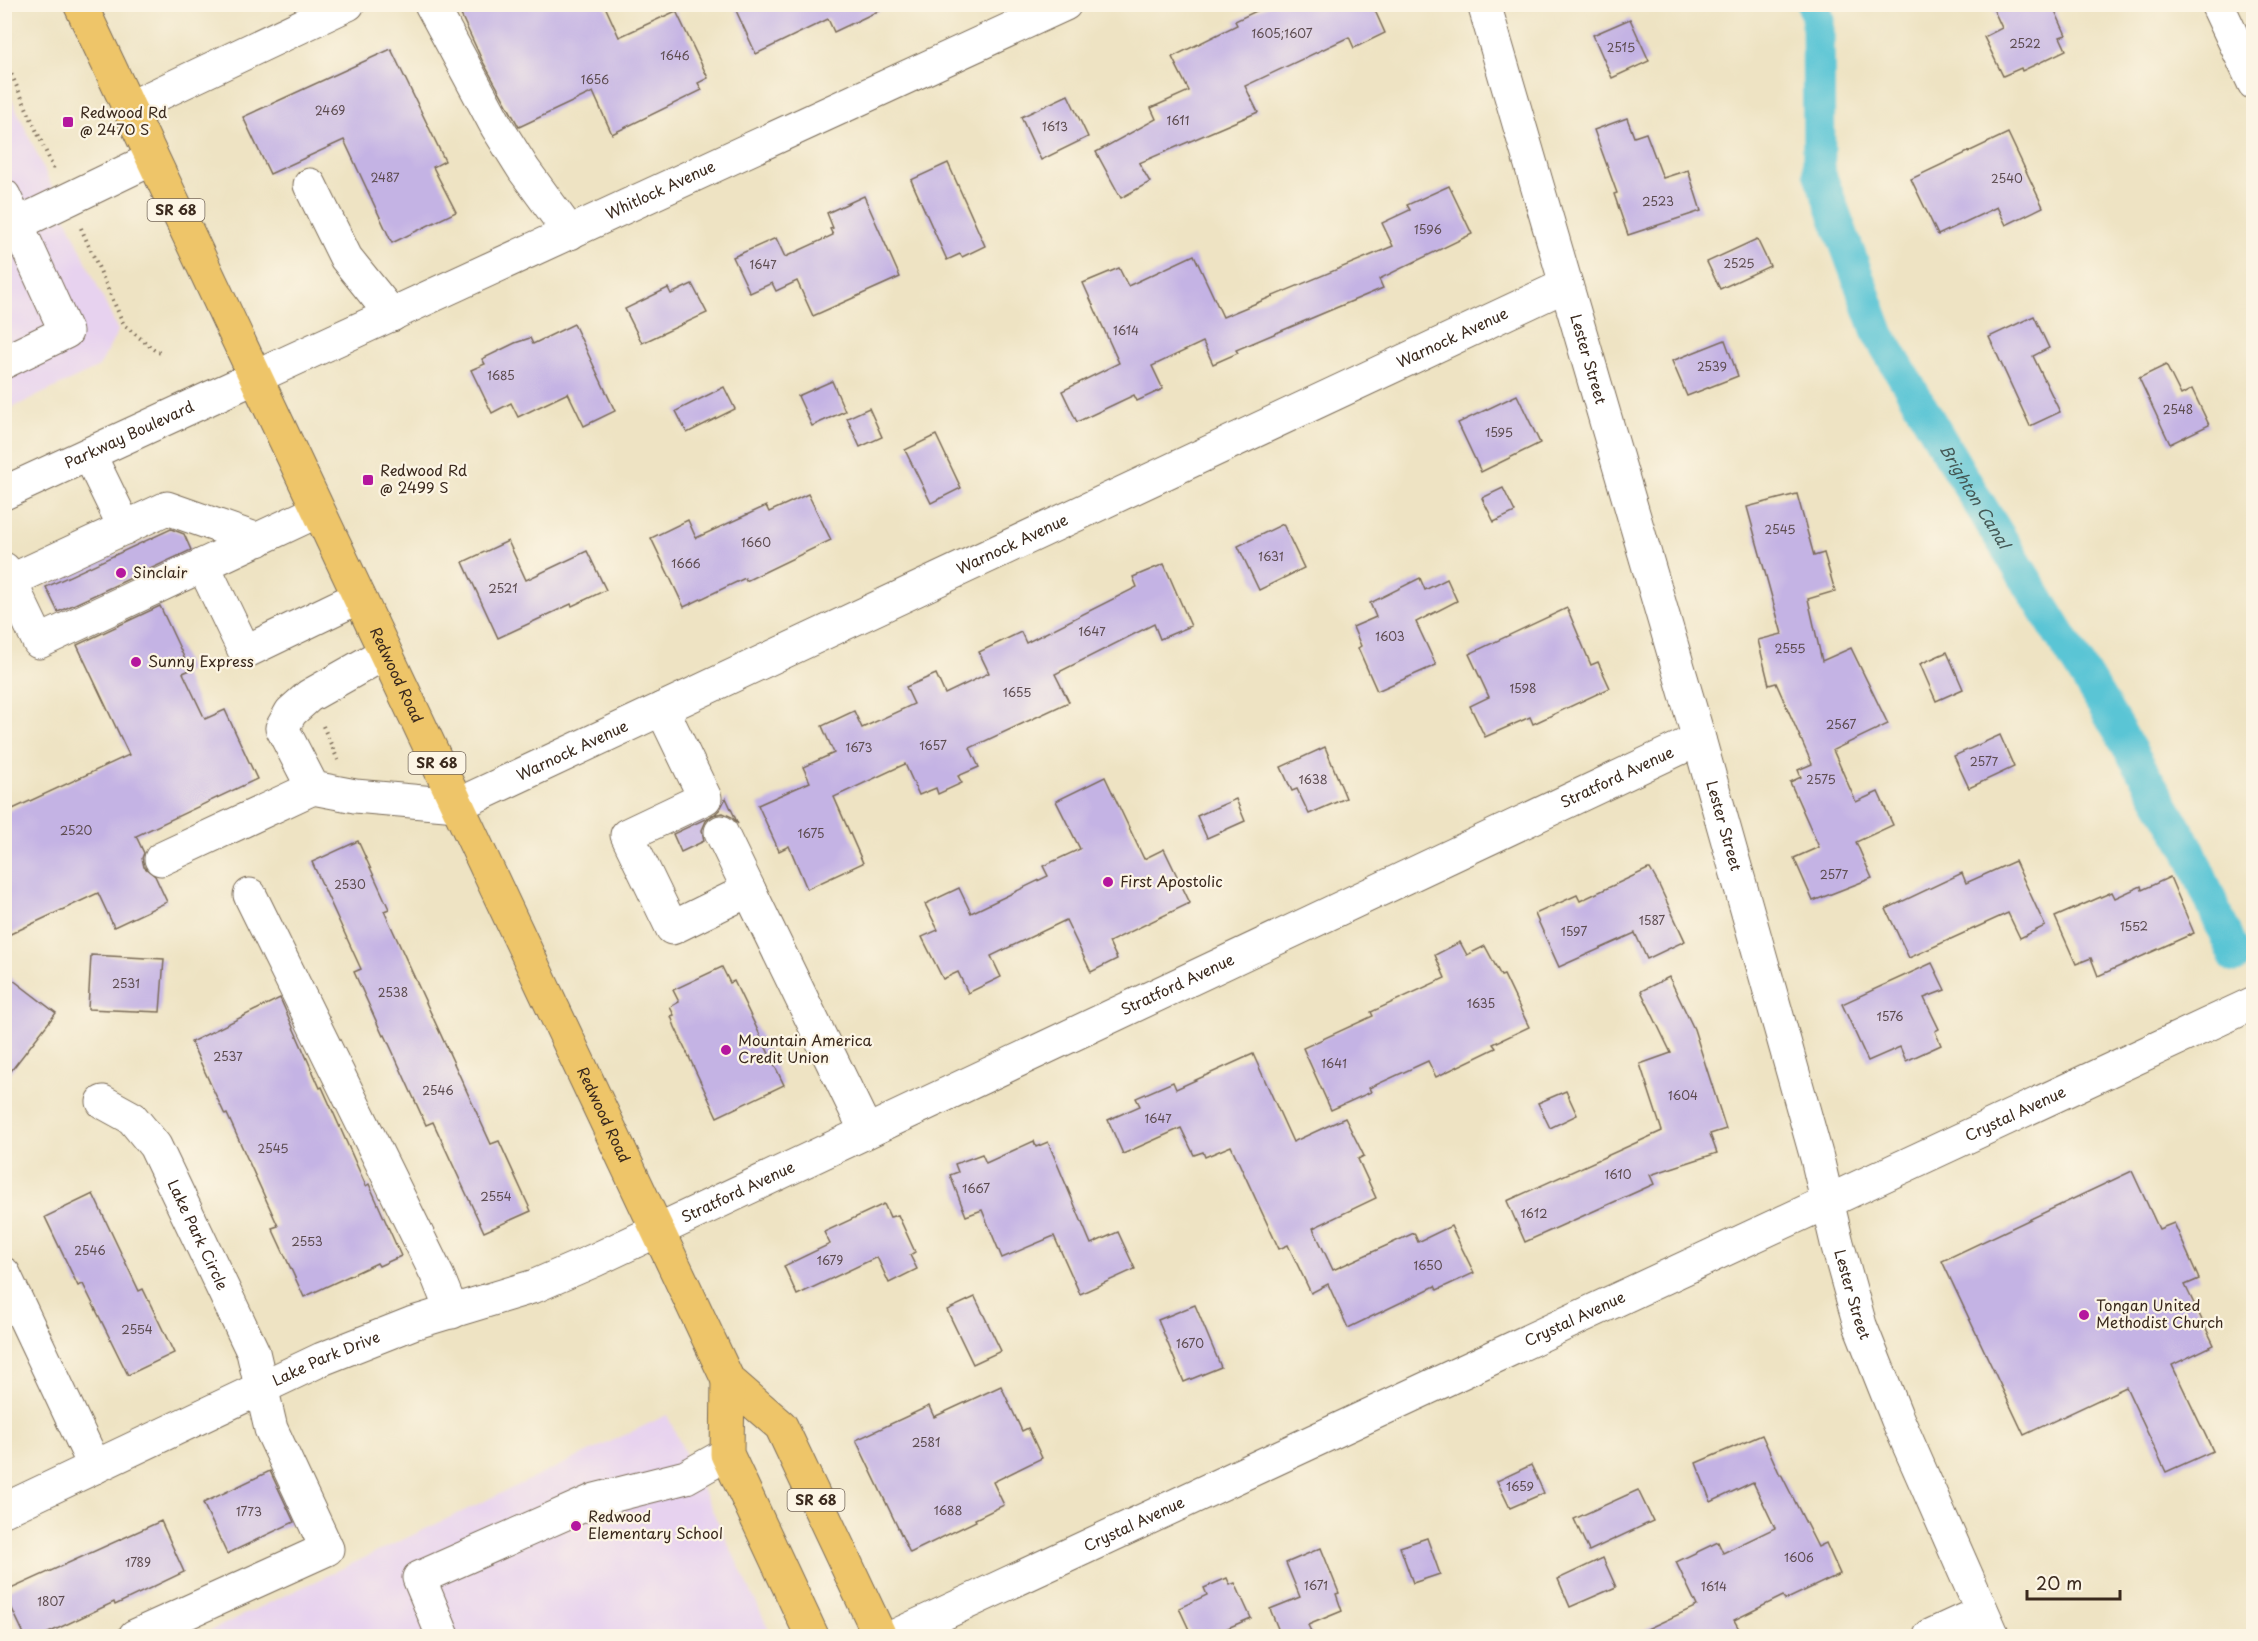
<svg xmlns="http://www.w3.org/2000/svg" width="2258" height="1641" font-family="'Playpen Sans',sans-serif">
<rect width="100%" height="100%" fill="#fcf5e5"/>
<filter id="ink" filterUnits="userSpaceOnUse"><feTurbulence type="fractalNoise" baseFrequency=".0167" numOctaves="2"/><feDisplacementMap in="SourceGraphic" scale="12" xChannelSelector="R" yChannelSelector="G"/><feConvolveMatrix kernelMatrix="1 2 1 2 8 2 1 2 1" color-interpolation-filters="sRGB"/></filter>
<filter id="wash" filterUnits="userSpaceOnUse"><feTurbulence type="fractalNoise" baseFrequency=".008" numOctaves="4" result="noise"/><feDisplacementMap in="SourceGraphic" scale="24" xChannelSelector="R" yChannelSelector="G"/><feGaussianBlur stdDeviation="1.35" result="paint"/><feColorMatrix in="noise" values="0 0 0 0 0 0 0 0 0 0 0 0 0 0 0 0 0 1.4 0 .05"/><feComposite in="paint" operator="in"/></filter>
<g filter="url(#wash)">
<rect width="100%" height="100%" fill="#eee3c3"/>
<g fill="#e7d2ef">
<path d="M4 82 118 331 99 367 5 411Z"/>
<path d="M667 1415 772 1636H199Z"/>
</g>
<g fill="none" stroke-linecap="round" stroke-linejoin="round">
<path stroke="#5ac5d5" stroke-width="33" id="s1" d="M1813 4 1818 19 1819 172 1879 335 1962 476 2107 711 2188 848 2235 957"/>
</g>
<g id="blocks">
<g fill="#c4b3e4">
<path d="M456 4H604L619 37 676 11 708 78 698 83 702 90 612 134 593 92 519 127 482 60Z"/>
<path d="M733 4H893L834 32 828 19 756 54Z"/>
<path d="M1271 4H1372L1385 33 1354 48 1349 37 1245 86 1258 112 1139 163 1150 182 1121 198 1096 152 1156 119 1151 108 1189 91 1172 57 1237 25 1235 21Z"/>
<path d="M1991 4H2052L2066 35 2060 37 2066 50 2022 71 2021 68 2003 76 1984 37 2002 28Z"/>
<path d="M1630 19 1649 61 1612 78 1593 35Z"/>
<path d="M391 49 445 161 433 167 456 212 392 243 344 140 270 174 243 117Z"/>
<path d="M1068 95 1088 137 1041 160 1021 117Z"/>
<path d="M1627 118 1634 137 1646 133 1663 178 1688 170 1701 211 1628 235 1614 194 1617 193 1594 130Z"/>
<path d="M2008 133 2043 207 2006 225 1997 207 1938 235 1911 179Z"/>
<path d="M948 163 985 246 962 257 960 254 947 260 911 180Z"/>
<path d="M1449 186 1472 234 1379 279 1383 288 1236 350 1238 353 1213 364 1203 342 1152 366 1163 389 1137 401 1134 395 1077 422 1062 391 1119 363 1083 283 1119 268 1128 286 1194 255 1223 317 1393 246 1382 223 1410 210 1407 205Z"/>
<path d="M864 196 900 277 813 316 797 281 776 291 772 283 750 293 733 257 776 238 785 257 833 235 830 229 833 228 827 213Z"/>
<path d="M1757 239 1770 266 1720 289 1707 262Z"/>
<path d="M692 284 707 313 642 343 625 309 668 288 671 294Z"/>
<path d="M2034 316 2049 348 2033 356 2060 412 2030 426 1989 337Z"/>
<path d="M574 324 615 411 584 426 568 393 518 417 511 403 492 413 471 370 485 364 482 359 515 343 530 338 533 344Z"/>
<path d="M1725 340 1738 376 1687 396 1672 361Z"/>
<path d="M2166 365 2181 395 2192 389 2209 425 2170 444 2139 378Z"/>
<path d="M832 381 845 411 812 426 798 396Z"/>
<path d="M724 387 735 409 687 433 676 411Z"/>
<path d="M1517 395 1540 443 1481 472 1458 423Z"/>
<path d="M869 408 882 437 860 447 847 418Z"/>
<path d="M936 435 961 488 931 503 905 450Z"/>
<path d="M1503 488 1515 512 1494 522 1482 498Z"/>
<path d="M808 494 831 540 746 581 745 578 684 607 651 538 688 520 696 538 766 506 769 512Z"/>
<path d="M1797 494 1814 556 1824 553 1835 591 1808 599 1822 661 1851 648 1888 724 1833 750 1856 802 1878 792 1893 825 1856 842 1872 878 1813 901 1794 858 1819 847 1790 782 1801 777 1798 770 1812 764 1776 683 1769 685 1758 640 1782 634 1747 507Z"/>
<path d="M1283 524 1304 568 1259 590 1238 546Z"/>
<path d="M171 529 184 534 191 550 58 612 46 587Z"/>
<path d="M508 541 526 580 587 551 606 590 572 606 571 604 498 638 463 562Z"/>
<path d="M1164 564 1191 626 1160 639 1154 624 1055 674 1069 702 970 748 979 767 958 776 962 783 938 794 936 788 919 795 905 764 834 797 863 863 807 889 789 846 779 851 758 805 810 782 803 767 834 753 822 726 854 711 862 728 914 704 906 687 936 674 945 694 989 673 979 652 1021 632 1026 643 1137 587 1133 577Z"/>
<path d="M1420 578 1425 590 1447 579 1457 601 1416 622 1436 665 1377 691 1358 648 1361 646 1353 627 1376 617 1370 603Z"/>
<path d="M160 606 190 670 183 673 205 719 225 710 257 779 136 836 144 853 142 858 144 867 155 876 167 902 114 927 98 893 4 937V813L129 755 77 645Z"/>
<path d="M1567 608 1591 665 1598 662 1610 688 1533 724 1530 717 1485 737 1470 706 1489 697 1469 654Z"/>
<path d="M1947 652 1963 689 1936 701 1920 664Z"/>
<path d="M2000 735 2014 767 1969 788 1954 756Z"/>
<path d="M1325 747 1346 798 1309 814 1297 789 1292 791 1281 767Z"/>
<path d="M1105 777 1144 859 1164 849 1190 903 1109 942 1117 959 1091 972 1066 920 991 956 1001 977 968 993 958 972 943 979 922 937 938 930 925 904 959 888 971 913 1048 876 1043 866 1080 849 1056 801Z"/>
<path d="M726 798 738 824 732 817 723 813 712 815 706 821 702 830 704 841 681 852 673 834 714 815 720 809Z"/>
<path d="M1236 799 1245 821 1207 838 1197 816Z"/>
<path d="M358 841 389 909 384 911 491 1144 499 1141 531 1211 484 1232 433 1122 426 1125 385 1035 383 1036 354 972 361 969 312 862Z"/>
<path d="M2015 861 2045 926 2020 938 2008 913 1909 958 1886 909 1962 873 1966 883Z"/>
<path d="M1648 869H1650L1658 883 1685 941 1647 959 1635 933 1559 967 1535 914 1577 895 1580 901Z"/>
<path d="M2170 877 2194 933 2098 976 2091 958 2076 964 2055 917 2112 892 2115 898 2141 886 2142 890Z"/>
<path d="M1460 942 1467 955 1485 946 1501 976 1504 975 1529 1027 1493 1044 1496 1048 1436 1077 1428 1061 1369 1088 1371 1092 1331 1110 1303 1048 1373 1016 1371 1012 1445 978 1435 955Z"/>
<path d="M91 955 164 959 160 1012 88 1009Z"/>
<path d="M1932 963 1945 990 1924 998 1939 1029 1935 1031 1941 1045 1906 1061 1900 1047 1868 1061 1842 1004Z"/>
<path d="M722 967 730 983 734 981 784 1085 717 1117 675 1027 671 1016 674 1015 670 1007 679 1002 673 990Z"/>
<path d="M4 973 56 1013 4 1080Z"/>
<path d="M1669 977 1694 1029 1726 1129 1710 1134 1717 1153 1650 1175 1654 1184 1525 1242 1507 1201 1662 1131 1640 1064 1671 1053 1641 991Z"/>
<path d="M280 998 320 1088 322 1087 366 1186 369 1184 401 1256 379 1266 377 1263 304 1297 272 1228 278 1226 227 1114 225 1115 191 1042Z"/>
<path d="M1253 1054 1293 1142 1345 1118 1364 1156 1358 1159 1376 1198 1313 1228 1333 1270 1414 1233 1418 1242 1451 1226 1474 1273 1437 1290 1435 1286 1348 1328 1328 1284 1311 1293 1288 1245 1279 1249 1231 1146 1205 1157 1203 1152 1194 1155 1181 1128 1123 1154 1108 1120 1140 1106 1136 1098 1173 1082 1176 1089Z"/>
<path d="M1566 1091 1577 1115 1550 1128 1538 1103Z"/>
<path d="M1034 1141 1036 1147 1048 1142 1091 1244 1118 1232 1135 1269 1080 1294 1054 1236 1002 1258 982 1210 966 1216 950 1175 958 1172 955 1164 982 1154 986 1163Z"/>
<path d="M2132 1171 2159 1229 2174 1223 2199 1279 2185 1285 2214 1345 2172 1365 2213 1451 2166 1472 2126 1387 2024 1435 1942 1261Z"/>
<path d="M93 1194 139 1291 143 1289 174 1353 128 1375 83 1284 78 1286 45 1217Z"/>
<path d="M884 1204 890 1217 898 1215 915 1252 910 1255 917 1269 889 1283 877 1257 797 1295 784 1266 830 1244 824 1232Z"/>
<path d="M975 1297 1001 1351 973 1364 947 1310Z"/>
<path d="M1195 1305 1221 1367 1184 1382 1158 1320Z"/>
<path d="M1001 1386 1022 1431 1028 1428 1042 1458 993 1482 1004 1505 975 1519 976 1521 910 1553 856 1440 929 1406 934 1417Z"/>
<path d="M1762 1435 1780 1475 1781 1474 1818 1547 1826 1543 1840 1574 1785 1600 1783 1596 1734 1620 1743 1636H1632L1697 1606 1676 1562 1718 1542 1723 1553 1775 1528 1753 1482 1711 1502 1696 1463Z"/>
<path d="M1531 1465 1544 1493 1510 1508 1497 1481Z"/>
<path d="M270 1471 294 1522 227 1554 203 1503Z"/>
<path d="M1638 1490 1653 1521 1589 1551 1574 1519Z"/>
<path d="M161 1521 184 1572 115 1605 114 1602 42 1636H25L4 1592Z"/>
<path d="M1427 1538 1440 1574 1413 1583 1400 1547Z"/>
<path d="M1321 1548 1339 1593 1336 1594 1342 1611 1308 1625 1313 1636H1281L1270 1609 1300 1597 1286 1563Z"/>
<path d="M1603 1558 1616 1587 1570 1607 1558 1579Z"/>
<path d="M1227 1578 1230 1585 1235 1583 1251 1618 1209 1636H1192L1179 1608 1207 1595 1204 1588Z"/>
</g>
</g>
</g>
<g filter="url(#ink)">
<use href="#blocks" fill-opacity="0" stroke="#7a6b58" stroke-width="1.5"/>
<g fill="none" stroke-linecap="round" stroke-linejoin="round">
<defs>
<g id="minor">
<path d="M431 4 497 127 524 170 570 233"/>
<path id="s2" d="M1484 4 1699 739 1817 1158 1837 1243 1860 1325 1897 1418 1993 1636"/>
<path d="M2217 4 2254 83"/>
<path d="M129 108 348 4"/>
<path d="M310 185 346 258 392 315"/>
<path d="M4 196 66 332 4 362"/>
<path d="M17 224 152 159"/>
<path d="M89 454 125 528"/>
<path id="s3" d="M4 493 1065 4"/>
<path d="M203 565 245 652 359 597"/>
<path d="M4 569 39 642 318 511"/>
<path d="M10 581 167 508 258 540"/>
<path id="s4" d="M385 653 309 696 291 712 282 728 313 788 355 796 457 805 1566 285"/>
<path d="M662 709 705 798 627 835 672 928 749 890 866 1131"/>
<path d="M721 832 749 890"/>
<path d="M161 859 313 788"/>
<path d="M250 895 438 1277 452 1312"/>
<path id="s5" d="M103 1102 132 1118 155 1146 253 1352 271 1429 327 1549 135 1636"/>
<path d="M4 1274 95 1467"/>
<path id="s6" d="M4 1510 322 1359 413 1323 535 1286 595 1260 1699 739"/>
<path d="M443 1636 419 1578 595 1500 686 1477 727 1454"/>
<path id="s7" d="M895 1636 2254 1003"/>
<path d="M1930 1636 1982 1612"/>
</g>
<g id="major">
<path id="s8" d="M80 4 728 1380 781 1426 880 1636"/>
<path d="M728 1380 727 1454 812 1636"/>
</g>
</defs>
<use href="#minor" stroke="#7a6b58" stroke-width="35"/>
<use href="#major" stroke="#7a6b58" stroke-width="35"/>
<g stroke="#7a6b58" stroke-width="4" stroke-dasharray="1.5 4.5" stroke-linecap="butt">
<path d="M4 58 55 172"/>
<path d="M81 228 124 325 157 352 163 353"/>
<path d="M323 726 338 760"/>
</g>
<use href="#minor" stroke="#fff" stroke-width="33"/>
<use href="#major" stroke="#eec569" stroke-width="33"/>
</g>
</g>
<g fill="#b5179e" stroke="#fcf5e5" stroke-width="2">
<rect x="62" y="116" width="12" height="12" rx="3"/>
<rect x="362" y="474" width="12" height="12" rx="3"/>
<circle cx="121" cy="573" r="6"/>
<circle cx="136" cy="662" r="6"/>
<circle cx="1108" cy="882" r="6"/>
<circle cx="726" cy="1050" r="6"/>
<circle cx="2084" cy="1315" r="6"/>
<circle cx="576" cy="1526" r="6"/>
</g>
<g text-anchor="middle" stroke-width="4.5" stroke-linejoin="round" paint-order="stroke">
<g font-size="12" fill="#5d4c50">
<text x="1282" y="38">1605;1607</text>
<text x="2025" y="48">2522</text>
<text x="1621" y="52">2515</text>
<text x="675" y="60">1646</text>
<text x="595" y="84">1656</text>
<text x="330" y="115">2469</text>
<text x="1178" y="125">1611</text>
<text x="1055" y="131">1613</text>
<text x="385" y="182">2487</text>
<text x="2007" y="183">2540</text>
<text x="1658" y="206">2523</text>
<text x="1428" y="234">1596</text>
<text x="1739" y="268">2525</text>
<text x="763" y="269">1647</text>
<text x="1126" y="335">1614</text>
<text x="1712" y="371">2539</text>
<text x="501" y="380">1685</text>
<text x="2178" y="414">2548</text>
<text x="1499" y="437">1595</text>
<text x="1780" y="534">2545</text>
<text x="756" y="547">1660</text>
<text x="1271" y="561">1631</text>
<text x="686" y="568">1666</text>
<text x="503" y="593">2521</text>
<text x="1092" y="636">1647</text>
<text x="1390" y="641">1603</text>
<text x="1790" y="653">2555</text>
<text x="1523" y="693">1598</text>
<text x="1017" y="697">1655</text>
<text x="1841" y="729">2567</text>
<text x="933" y="750">1657</text>
<text x="859" y="752">1673</text>
<text x="1984" y="766">2577</text>
<text x="1313" y="784">1638</text>
<text x="1821" y="784">2575</text>
<text x="76" y="835">2520</text>
<text x="811" y="838">1675</text>
<text x="1834" y="879">2577</text>
<text x="350" y="889">2530</text>
<text x="1652" y="925">1587</text>
<text x="2134" y="931">1552</text>
<text x="1574" y="936">1597</text>
<text x="126" y="988">2531</text>
<text x="393" y="997">2538</text>
<text x="1481" y="1008">1635</text>
<text x="1890" y="1021">1576</text>
<text x="228" y="1061">2537</text>
<text x="1334" y="1068">1641</text>
<text x="438" y="1095">2546</text>
<text x="1683" y="1100">1604</text>
<text x="1158" y="1123">1647</text>
<text x="273" y="1153">2545</text>
<text x="1618" y="1179">1610</text>
<text x="976" y="1193">1667</text>
<text x="496" y="1201">2554</text>
<text x="1534" y="1218">1612</text>
<text x="307" y="1246">2553</text>
<text x="90" y="1255">2546</text>
<text x="830" y="1265">1679</text>
<text x="1428" y="1270">1650</text>
<text x="137" y="1334">2554</text>
<text x="1190" y="1348">1670</text>
<text x="926" y="1447">2581</text>
<text x="1520" y="1491">1659</text>
<text x="948" y="1515">1688</text>
<text x="249" y="1516">1773</text>
<text x="1799" y="1562">1606</text>
<text x="138" y="1567">1789</text>
<text x="1316" y="1590">1671</text>
<text x="1714" y="1591">1614</text>
<text x="51" y="1606">1807</text>
</g>
<g fill="#fcf5e5" stroke="#75675a" stroke-width="1.5">
<rect x="147.5" y="199" width="57" height="22" rx="4.5"/>
<rect x="408.5" y="752" width="57" height="22" rx="4.5"/>
<rect x="787.5" y="1489" width="57" height="22" rx="4.5"/>
</g>
<g font-size="14" font-weight="bold" fill="#3b2a1e">
<text x="176" y="215">SR 68</text>
<text x="437" y="768">SR 68</text>
<text x="816" y="1505">SR 68</text>
</g>
<g font-size="15" fill="#3b2a1e" stroke="#fcf5e5" text-anchor="start">
<text x="80" y="118">Redwood Rd<tspan x="80" dy="17">@ 2470 S</tspan></text>
<text x="380" y="476">Redwood Rd<tspan x="380" dy="17">@ 2499 S</tspan></text>
<text x="133" y="578">Sinclair</text>
<text x="148" y="667">Sunny Express</text>
<text x="1120" y="887">First Apostolic</text>
<text x="738" y="1046">Mountain America<tspan x="738" dy="17">Credit Union</tspan></text>
<text x="2096" y="1311">Tongan United<tspan x="2096" dy="17">Methodist Church</tspan></text>
<text x="588" y="1522">Redwood<tspan x="588" dy="17">Elementary School</tspan></text>
</g>
<g font-size="15" fill="#3b2a1e" stroke="#fcf5e5">
<text dy="5" stroke="none"><textPath href="#s3" startOffset="723">Whitlock Avenue</textPath></text>
<text dy="5" stroke="none"><textPath href="#s4" startOffset="1442">Warnock Avenue</textPath></text>
<text dy="5" stroke="none"><textPath href="#s2" startOffset="370">Lester Street</textPath></text>
<text dy="5" stroke="none"><textPath href="#s3" startOffset="138">Parkway Boulevard</textPath></text>
<text dy="5" stroke="none"><textPath href="#s4" startOffset="956">Warnock Avenue</textPath></text>
<text dy="5" stroke="none"><textPath href="#s8" startOffset="742">Redwood Road</textPath></text>
<text dy="5" stroke="none"><textPath href="#s4" startOffset="470">Warnock Avenue</textPath></text>
<text dy="5" stroke="none"><textPath href="#s6" startOffset="1773">Stratford Avenue</textPath></text>
<text dy="5" stroke="none"><textPath href="#s2" startOffset="856">Lester Street</textPath></text>
<text dy="5" stroke="none"><textPath href="#s6" startOffset="1287">Stratford Avenue</textPath></text>
<text dy="5" stroke="none"><textPath href="#s7" startOffset="1236">Crystal Avenue</textPath></text>
<text dy="5" stroke="none"><textPath href="#s8" startOffset="1228">Redwood Road</textPath></text>
<text dy="5" stroke="none"><textPath href="#s6" startOffset="801">Stratford Avenue</textPath></text>
<text dy="5" stroke="none"><textPath href="#s5" startOffset="168">Lake Park Circle</textPath></text>
<text dy="5" stroke="none"><textPath href="#s2" startOffset="1342">Lester Street</textPath></text>
<text dy="5" stroke="none"><textPath href="#s7" startOffset="750">Crystal Avenue</textPath></text>
<text dy="5" stroke="none"><textPath href="#s6" startOffset="356">Lake Park Drive</textPath></text>
<text dy="5" stroke="none"><textPath href="#s7" startOffset="264">Crystal Avenue</textPath></text>
</g>
<g font-size="16" font-style="italic" fill="#445855" stroke="#fcf5e5">
<text dy="6" stroke="none"><textPath href="#s1" startOffset="530">Brighton Canal</textPath></text>
</g>
</g>
<rect width="2258" height="1641" fill="none" stroke="#fcf5e5" stroke-width="24"/>
<path d="M2027 1590v9h93v-9" fill="none" stroke="#3b2a1e" stroke-width="3"/>
<text x="2036" y="1590" font-size="18" fill="#3b2a1e" stroke="#fcf5e5" stroke-width="4.5" paint-order="stroke">20 m</text>
</svg>
